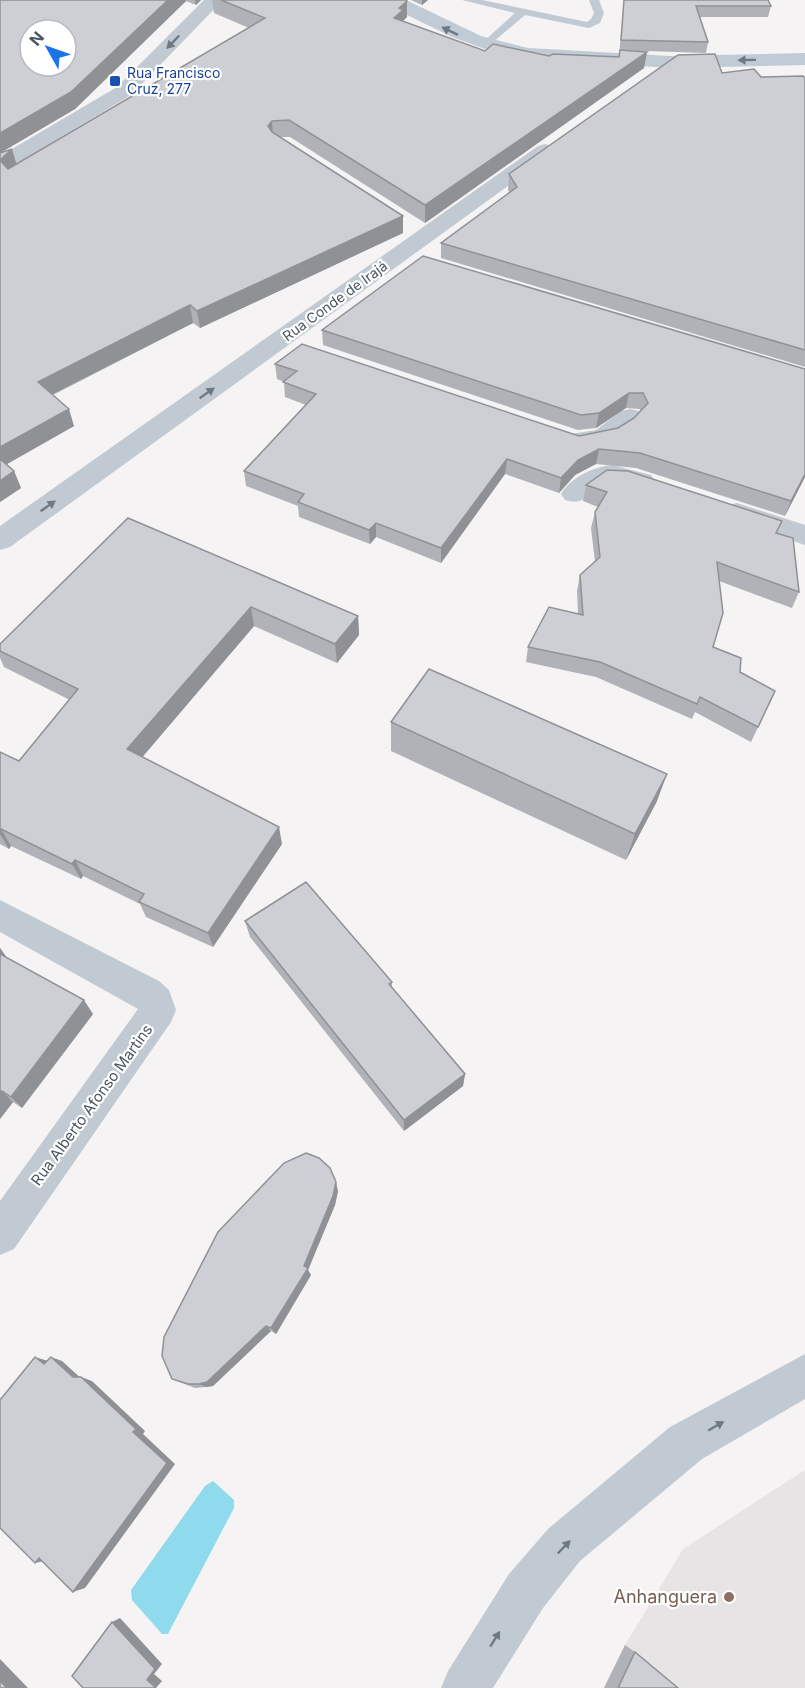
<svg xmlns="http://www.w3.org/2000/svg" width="805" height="1688" font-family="Inter,sans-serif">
<rect width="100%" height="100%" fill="#f5f3f3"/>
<path fill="#e6e4e5" d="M805 1470V1688H604L625 1645 683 1549Z"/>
<path fill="#90daee" d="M213 1481 234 1500V1508L170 1630 168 1634H162L132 1600 131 1590 205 1486Z"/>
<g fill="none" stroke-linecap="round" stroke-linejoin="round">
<path fill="#c1cad2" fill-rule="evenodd" d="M462 0H482L587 22 591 19 594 13 589 0H599L604 13 600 23 589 28 525 15 486 48 482 47V43L515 13Z"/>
<g fill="#c1cad2" fill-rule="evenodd">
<path d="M204 0H223L131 95 7 169 0 171V156L117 87Z"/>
<path d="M545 144 552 146 555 150 552 154 10 547 0 550V526L538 146Z"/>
<path d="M630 409 639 411 643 417C627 442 593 455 565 447L561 441 565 435 596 430 621 411Z"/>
<path d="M612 465 651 475 655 481 651 487C635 492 622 479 608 483 589 489 588 507 565 500L561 494C571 477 593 467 612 465Z"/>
<path d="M737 503 805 525V545L728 519 724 512 728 505Z"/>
<path d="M0 900 159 981 169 990 176 1010 171 1022 14 1249 0 1255V1201L138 1009 0 932Z"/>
</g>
<path fill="#c1cad2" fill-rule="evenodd" d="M805 1354V1399L702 1459 580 1561 543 1608 493 1688H441L448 1671 509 1574 548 1529 670 1427Z"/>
<path fill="#c1cbd6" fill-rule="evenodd" d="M384 0H406L481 36 528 48 670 56 805 53V65L670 68 528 58 485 49 452 37 403 13Z"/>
</g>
<g fill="#b0b2b7">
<path d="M0 0H201L196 5 186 1 75 109 2 152 12 149 16 164 249 28 214 13 212 0H406L407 1V17L403 21 485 51 549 56 619 57 624 0H768L771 6 768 17H700L708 42 706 53 646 51 647 52 644 68 425 223 290 137H281L403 233 200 328 193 323 53 395 74 426 7 464 14 471 21 488 0 502Z"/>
<path d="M411 0H428L422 5Z"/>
<path d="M722 73 761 77 805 78V367L441 258V243L510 193 508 190 509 174Z"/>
<path d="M322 330 805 369V477L785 516 636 468 596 464 575 475 559 493 505 474 441 563 376 537 370 544 299 517 298 506 246 486 244 471 306 405 285 397 284 382 277 379 275 364 579 436 618 428 634 418 641 411 639 409 626 408 596 428 578 430 323 345Z"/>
<path d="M586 485 777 533 799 592 792 608 719 581 713 647 740 672 775 691 751 742 695 712 692 719 596 677 526 662 528 647 578 614 577 591 580 575 595 562 591 528 595 512 598 507 583 501Z"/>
<path d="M128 518 358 616 359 635 337 663 254 626 142 757 282 844 213 947 146 917 140 904 83 876 81 879 11 846 9 849 0 844V752L19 761 70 700 4 667 0 658V644Z"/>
<path d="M391 722 657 801 626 860 391 751Z"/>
<path d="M245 921 392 982V988L465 1074 463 1086 404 1131 250 937Z"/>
<path d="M0 948 7 958 93 1014 22 1108 13 1102 0 1119Z"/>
<path d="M338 1191 335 1205 308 1270 311 1275 276 1334 271 1331 213 1386 206 1387 195 1388 172 1379Z"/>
<path d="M625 1645 635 1652 678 1688H604Z"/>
</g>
<g fill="#909195">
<path d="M168 0H186V1L75 109 0 153V133Z"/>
<path d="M195 0H201L196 5Z"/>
<path d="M422 0H428L422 5Z"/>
<path d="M407 1V17L403 21 394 18 399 8Z"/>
<path d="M647 52 644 68 425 223V205Z"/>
<path d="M272 121 273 138 268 126Z"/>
<path d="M12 149 17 166 5 177 0 160Z"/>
<path d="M403 216V233L200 328 197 311Z"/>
<path d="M190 305 193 323 43 399 38 382Z"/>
<path d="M629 393 626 408 596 428 599 413Z"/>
<path d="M69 409 74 426 0 468V447Z"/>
<path d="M599 449 596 464 575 475 559 493 561 478 578 460Z"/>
<path d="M507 459 505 474 441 563V548Z"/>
<path d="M14 471 21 488 0 502V481Z"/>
<path d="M805 474V477L785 516 791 501Z"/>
<path d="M376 523V537L370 544 369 530Z"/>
<path d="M251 607 254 626 134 767 127 749Z"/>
<path d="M358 616 359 635 337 663 335 644Z"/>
<path d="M667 774 657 801 626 860 635 834Z"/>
<path d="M279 827 282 844 213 947 208 933Z"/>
<path d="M1 829 11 846 9 849 0 834V831Z"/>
<path d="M75 860 83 876 81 879 72 864Z"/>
<path d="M0 948 7 958 0 960Z"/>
<path d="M84 1000 93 1014 22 1108 11 1097Z"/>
<path d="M465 1074 463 1086 404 1131V1120Z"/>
<path d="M2 1091 13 1102 0 1119V1093Z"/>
<path d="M336 1182 338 1191 335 1205 308 1270 311 1275 276 1334 271 1328 304 1266Z"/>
<path d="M266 1326 271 1331 213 1386 206 1387 199 1384Z"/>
<path d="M35 1357 48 1361 44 1364Z"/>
<path d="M51 1357 62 1361 84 1381 73 1377Z"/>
<path d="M81 1377 92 1381 145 1431 143 1434 175 1464 85 1588 73 1592 133 1432Z"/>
<path d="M39 1558 48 1560 35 1563Z"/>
<path d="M120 1618 162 1664 154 1674 162 1681 156 1688H154L147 1680 112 1622Z"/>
<path d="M0 1659 28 1688H7L0 1681Z"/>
</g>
<g fill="#cdcfd5" stroke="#909195" stroke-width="1.5" fill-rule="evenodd">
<path d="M0 0H168L71 92 0 133ZM30 30H66V66H30Z"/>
<path d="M221 0H406L407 1 399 8 403 10 394 18 485 51 493 44 549 56 553 54 619 57 620 50 647 52 425 205 289 120 272 121 268 126 272 132 403 216 197 311 190 305 38 382 69 409 0 447V153L12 149 0 160 8 169 265 18Z"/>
<path d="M624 0H768L771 6H696L708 42 621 40Z"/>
<path d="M715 54 722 73 754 69 761 77 803 76 805 78V350L441 243 517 187 509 174 678 55Z"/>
<path d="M423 256 805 369V474L791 501 640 453 599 449 578 460 561 478 507 459 441 548 376 523 369 530 298 502 304 494 244 471 316 394 283 382 297 371 275 364 302 344 579 436 618 428 634 418 648 403 643 393H629L599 413 581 415 322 330Z"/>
<path d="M0 459 14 471 0 481Z"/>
<path d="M607 470 628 471 782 521 776 533 793 538 799 592 717 562 723 613 713 647 741 658 740 672 775 691 758 727 700 697 697 704 600 662 528 647 549 607 583 615 580 575 600 557 595 512 607 492 586 485Z"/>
<path d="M128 518 358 616 335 644 251 607 127 749 279 827 208 933 139 902 144 894 75 860 72 864 1 829 0 831V752L19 761 78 689 0 651V644Z"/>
<path d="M429 669 667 774 635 834 391 722Z"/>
<path d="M306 882 392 982 389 984 465 1074 404 1120 245 921Z"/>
<path d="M0 954 84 1000 11 1097 2 1091 0 1093Z"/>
<path d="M306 1153 319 1158 330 1168 336 1182 333 1196 304 1266 308 1268 271 1328 266 1326 207 1382 199 1384H188L172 1379 162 1356 164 1337 218 1232 284 1163Z"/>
<path d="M35 1357 44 1364 51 1357 73 1377H81L136 1429 133 1432 167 1463 73 1592 39 1558 35 1563 0 1528V1400Z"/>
<path d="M112 1622 155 1669 147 1680 155 1687 154 1688H83L72 1676Z"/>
<path d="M635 1652 678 1688H618Z"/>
<path d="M0 1681 7 1688H0Z"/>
</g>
<defs><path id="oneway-solid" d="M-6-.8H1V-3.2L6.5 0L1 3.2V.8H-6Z" transform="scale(1.5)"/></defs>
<g fill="#6e7984">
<use href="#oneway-solid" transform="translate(450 31) rotate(-154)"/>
<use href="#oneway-solid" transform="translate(747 60) rotate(179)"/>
</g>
<g fill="#6e7983">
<use href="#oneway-solid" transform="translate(173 42) rotate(134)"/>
<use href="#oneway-solid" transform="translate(207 393) rotate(-35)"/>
<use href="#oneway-solid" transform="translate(48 506) rotate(-35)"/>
<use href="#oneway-solid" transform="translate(716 1426) rotate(-30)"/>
<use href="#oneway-solid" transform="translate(564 1547) rotate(-46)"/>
<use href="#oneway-solid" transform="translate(495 1639) rotate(-58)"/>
</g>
<rect fill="#1a4fb4" stroke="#fff" stroke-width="2" x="109" y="75" width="12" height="12" rx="3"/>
<circle fill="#8d6e63" stroke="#fff" stroke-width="2" cx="729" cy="1597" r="6"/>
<g text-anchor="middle" stroke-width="4.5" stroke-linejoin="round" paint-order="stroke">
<g font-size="14" fill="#164399" stroke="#fff" text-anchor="start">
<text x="127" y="78">Rua Francisco<tspan x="127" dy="16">Cruz, 277</tspan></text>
</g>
<g font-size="14" fill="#4a5661" stroke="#fff">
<text transform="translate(335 301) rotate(-36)" y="5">Rua Conde de Irajá</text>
</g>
<g font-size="15" fill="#4a5661" stroke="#fff">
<text transform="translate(92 1105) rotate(-54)" y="5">Rua Alberto Afonso Martins</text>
</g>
<g font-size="18" fill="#785e54" stroke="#fff" text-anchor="end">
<text x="717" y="1603">Anhanguera</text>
</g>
</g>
<g transform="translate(48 48) rotate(310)"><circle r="28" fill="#ffffff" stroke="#b7bbc0" stroke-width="1.5"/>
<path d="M0-4.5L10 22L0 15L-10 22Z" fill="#1a73e8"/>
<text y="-9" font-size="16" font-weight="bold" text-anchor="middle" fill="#4a5661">N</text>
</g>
</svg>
